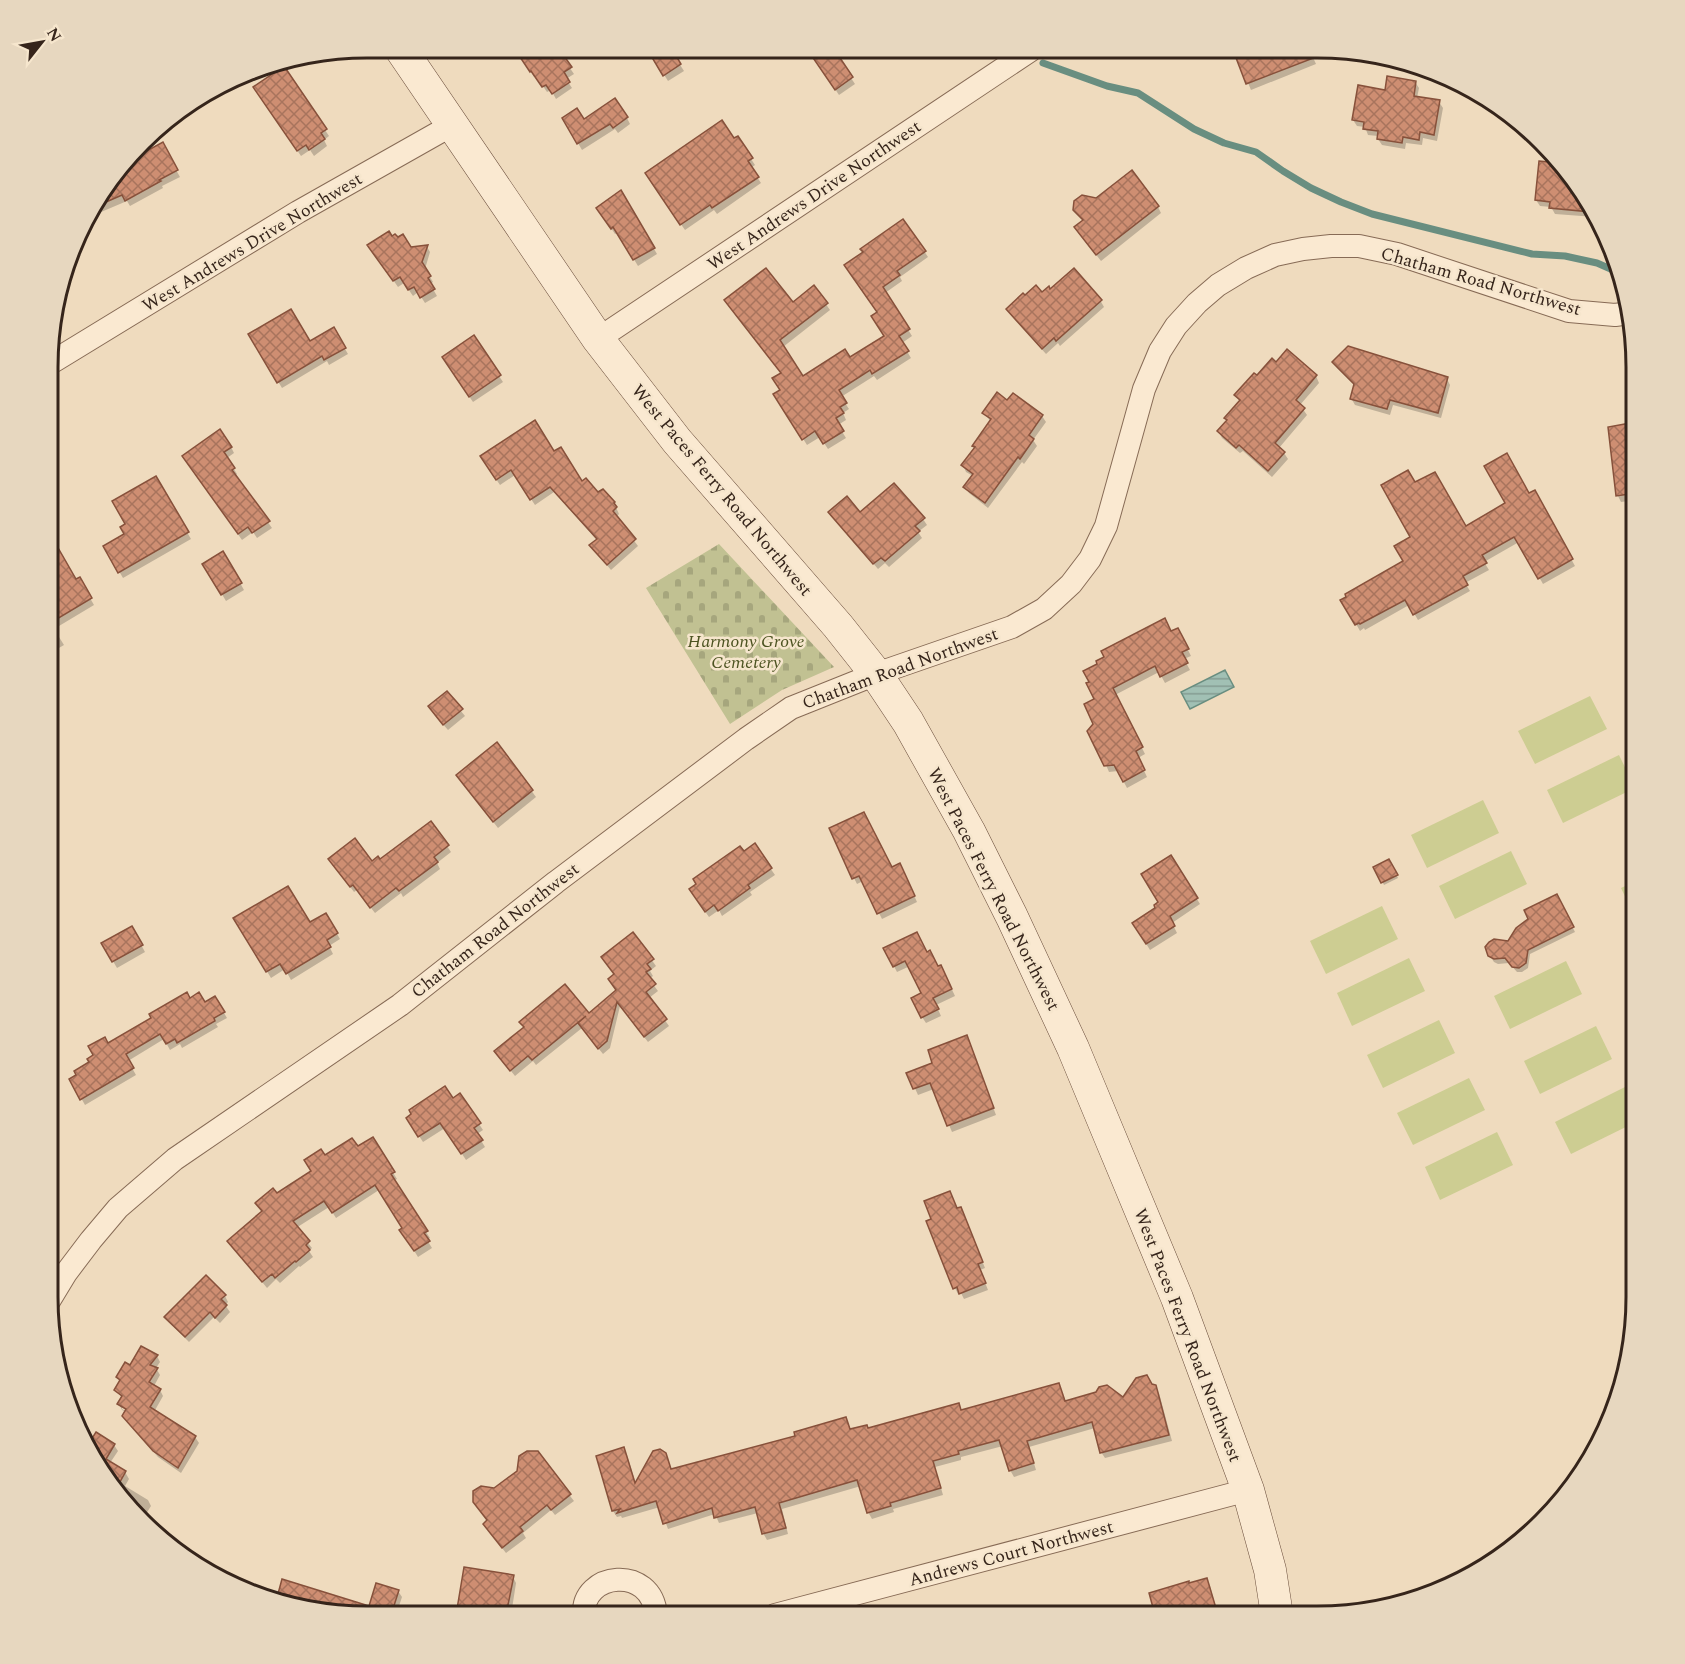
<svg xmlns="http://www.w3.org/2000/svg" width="1685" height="1664" font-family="Spectral,serif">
<defs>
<pattern id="cemetery-stones" width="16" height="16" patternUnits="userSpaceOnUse" patternTransform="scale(1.5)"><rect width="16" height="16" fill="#c1c192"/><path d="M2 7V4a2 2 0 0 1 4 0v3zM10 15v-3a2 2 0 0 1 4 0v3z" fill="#a6a67d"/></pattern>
<pattern id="water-rules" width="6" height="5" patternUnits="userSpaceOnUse" patternTransform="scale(1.5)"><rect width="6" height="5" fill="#a1c0b4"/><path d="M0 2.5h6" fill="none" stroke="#849c92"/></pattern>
<pattern id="building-cross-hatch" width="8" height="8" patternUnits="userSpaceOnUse" patternTransform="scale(1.5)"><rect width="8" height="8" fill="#ce8e72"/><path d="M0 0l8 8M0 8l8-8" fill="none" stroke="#a8745d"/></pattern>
</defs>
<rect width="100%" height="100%" fill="#efdbbe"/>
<g fill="#cdcd92">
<path d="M1590 696 1607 729 1535 764 1518 731Z"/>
<path d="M1619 755 1635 788 1563 823 1547 790Z"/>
<path d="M1483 800 1499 833 1427 868 1411 835Z"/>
<path d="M1511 851 1527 884 1455 919 1439 886Z"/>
<path d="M1636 881V919L1621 888Z"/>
<path d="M1382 906 1398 939 1326 974 1310 941Z"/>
<path d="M1409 958 1425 991 1352 1026 1337 993Z"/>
<path d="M1566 961 1582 994 1510 1029 1494 996Z"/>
<path d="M1439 1020 1455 1053 1383 1088 1367 1055Z"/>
<path d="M1596 1026 1612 1059 1540 1094 1524 1061Z"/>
<path d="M1469 1078 1485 1110 1413 1145 1397 1113Z"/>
<path d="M1627 1086 1636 1106V1122L1571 1154 1555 1122Z"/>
<path d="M1497 1132 1513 1165 1440 1200 1425 1167Z"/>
</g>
<path fill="url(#cemetery-stones)" d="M719 544 834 667 782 690 730 724 646 588Z"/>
<path fill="url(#water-rules)" stroke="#698e80" stroke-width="1.5" d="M1225 670 1234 687 1190 709 1181 692Z"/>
<g fill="#0003" fill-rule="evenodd">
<path d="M517 48 557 49 574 74 566 79 572 88 556 99 551 90 547 92 536 76 534 77Z"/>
<path d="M648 49H670L684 71 668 81Z"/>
<path d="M808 49 851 78 855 84 839 95Z"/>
<path d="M1234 50 1310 51 1316 64 1251 90Z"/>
<path d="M1415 82 1419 88 1417 98 1439 102 1443 108 1437 141 1423 138 1422 145 1406 143 1405 149 1382 145 1378 139V136L1368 135 1365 127 1357 126 1353 120 1386 91Z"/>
<path d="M258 93 325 130 329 136 324 140 327 146 314 156 310 150 301 156Z"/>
<path d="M627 118 630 124 618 133 615 129 582 150 564 119 584 121Z"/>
<path d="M737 138 755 165 751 168 761 183 717 214 714 210 685 230 650 180Z"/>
<path d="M162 145 180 177 162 186 163 188 130 206 127 201 87 218 91 208Z"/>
<path d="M1540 162 1561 164 1571 173 1595 217 1555 214 1551 207 1540 206 1536 200Z"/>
<path d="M621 193 657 254 638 266 618 233 615 234 602 215Z"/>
<path d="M1158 207 1161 213 1101 261 1080 234 1084 222 1075 209Z"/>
<path d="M392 238 411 249 427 247 430 252 425 269 433 282 430 284 437 296 425 303 418 292 413 296 404 283 398 287 373 251Z"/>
<path d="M924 251 928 257 900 277 902 281 885 293 912 336 902 343 911 358 877 380 874 376 841 397 849 409 843 413 846 420 838 425 846 438 828 449 820 437 807 445 775 394 781 391 782 374 730 307 792 304 814 287 830 310 783 347 802 378 850 359 885 337 878 313 850 272Z"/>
<path d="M1100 300 1104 307 1060 346 1058 343 1046 354 1011 315 1008 309Z"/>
<path d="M333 329 348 354 329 365 327 361 282 388 250 335 310 343Z"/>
<path d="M473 337 503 382 473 402 447 364Z"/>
<path d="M1334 362 1447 379 1450 385 1441 418 1393 405 1390 415 1355 405 1351 398 1355 386 1337 368Z"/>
<path d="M1276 364 1316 376 1319 383 1300 405 1307 415 1279 448 1284 453 1288 459 1272 477 1243 451 1240 453 1222 438 1219 432 1240 402 1236 396Z"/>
<path d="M1013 395 1042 416 1046 422 1033 440 1037 446 1024 464 1022 462 988 508 969 493 965 487 973 476 966 472 963 465 975 449 974 446 991 422 984 413 1008 402Z"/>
<path d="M1636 423V500L1621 502 1618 496 1609 428Z"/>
<path d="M231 447 234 453 227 458 237 474 235 476 272 528 257 538 253 532 242 540 188 462Z"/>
<path d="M554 453 582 484 614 503 619 514 616 517 638 546 611 570 591 546 597 540 554 492 535 505 515 475 500 485 485 463Z"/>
<path d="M155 478 191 539 123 578 105 547 126 535 127 525Z"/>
<path d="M1415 484 1465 528 1534 492 1575 566 1543 584 1519 542 1484 562 1489 570 1465 583 1470 591 1418 620 1409 605 1365 630 1364 628 1360 631 1343 601 1405 562 1412 538Z"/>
<path d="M860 514 923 519 927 525 918 532 922 538 889 567 885 563 878 569 834 518Z"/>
<path d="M53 542 76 581 79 579 94 605 54 629 64 645 52 652Z"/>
<path d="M223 553 244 590 226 601 204 564Z"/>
<path d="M1171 633 1181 636 1191 656 1184 659 1190 670 1165 683 1159 672 1115 695 1145 754 1138 758 1147 777 1127 788 1118 771 1109 772 1106 765 1095 725 1096 700Z"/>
<path d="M446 693 465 716 448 730 433 713Z"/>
<path d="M497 744 536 797 498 828 461 781Z"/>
<path d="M831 829 892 869 903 871 917 902 882 919 863 881 857 884 854 878Z"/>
<path d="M754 845 775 875 750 892 752 895 722 916 719 910 709 917 694 896 743 853Z"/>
<path d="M447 846 451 852 437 863 440 869 403 897 401 893 375 913 357 890 354 892 334 865 372 863Z"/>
<path d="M1171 857 1200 904 1172 923 1177 933 1150 950 1134 924 1157 909Z"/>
<path d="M1389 861 1398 878 1384 885 1375 868Z"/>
<path d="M1559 901 1575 932 1530 954 1528 968 1522 972H1517L1509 963 1498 964 1494 962 1488 953 1509 943Z"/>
<path d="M326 915 340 939 329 946 333 954 291 980 285 969 271 978 235 918 309 925Z"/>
<path d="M132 928 145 952 117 968 103 944Z"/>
<path d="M633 934 656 966 650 971 653 976 649 979 658 991 649 998 669 1026 648 1042 620 1006 610 1048 603 1054 582 1028 536 1065 533 1061 515 1076 500 1057 525 1028 521 1022 589 1016 617 991 615 975Z"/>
<path d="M885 949 927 953 944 973 955 996 936 1005 941 1016 926 1023 922 1017 923 994 910 966 897 972Z"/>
<path d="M215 998 227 1018 216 1024 218 1027 182 1048 180 1044 170 1050 164 1039 128 1061 136 1075 85 1105 71 1080 91 1063 108 1045 189 1000 204 1004Z"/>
<path d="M969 1043 996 1115 952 1132 934 1089 918 1095 908 1073 934 1063Z"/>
<path d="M452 1100 479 1124 483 1130 477 1134 485 1147 466 1160 445 1128 423 1142 408 1119Z"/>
<path d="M372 1139 397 1179 393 1181 430 1238 427 1240 432 1248 418 1257 405 1236 404 1228 379 1190 336 1218 329 1207 296 1228 312 1248 309 1251 313 1257 300 1267 299 1266 280 1283 276 1279 267 1288 229 1241 263 1212 257 1204 277 1195 313 1171 324 1157 358 1148Z"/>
<path d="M961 1209 985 1268 980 1270 988 1290 964 1299 961 1293 958 1294 955 1288 928 1222Z"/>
<path d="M225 1296 228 1302 225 1305 230 1312 220 1323 214 1317 189 1342 170 1323 166 1317Z"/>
<path d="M157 1356 160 1362 156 1368 160 1375 154 1386 160 1390 163 1396 154 1412 195 1437 199 1443 181 1473 158 1457 128 1422 126 1412 122 1410 119 1404 122 1398 116 1390 120 1382 118 1377 130 1367ZM122 1405 133 1412 132 1415 122 1409Z"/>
<path d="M1059 1384 1066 1402 1123 1400 1152 1385 1155 1386 1159 1393 1172 1441 1105 1458 1101 1452 1095 1428 1029 1447 1036 1470 1014 1477 1010 1470 1003 1446 961 1457V1460L935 1467 943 1495 893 1509 894 1512 872 1519 868 1512 861 1486 782 1509 788 1534 767 1540 763 1533 758 1513 719 1523 715 1514 668 1529 660 1507 622 1518 621 1516 617 1517 613 1511 598 1457 623 1449 627 1455 636 1484 665 1454 672 1470 797 1437 846 1418 851 1431 868 1430 958 1404 962 1412Z"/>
<path d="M87 1441 91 1443 114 1445 118 1451 110 1463 125 1472 129 1479 125 1486 148 1500 151 1506 144 1517 114 1491Z"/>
<path d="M537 1453 574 1501 555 1515 551 1510 523 1533 526 1538 506 1553 488 1530V1521L495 1489 518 1472Z"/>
<path d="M466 1569 513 1577 516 1583 511 1615H458Z"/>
<path d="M1207 1580 1210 1586 1218 1615H1132L1155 1609Z"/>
<path d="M283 1581 370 1608 398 1591 402 1597 396 1615H347L285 1605 277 1602Z"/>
<path d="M1099 1611 1102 1615H1082Z"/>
</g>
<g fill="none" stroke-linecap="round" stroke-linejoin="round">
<path stroke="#698e80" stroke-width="7" d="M1043 63 1107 86 1138 93 1194 129 1224 143 1256 152 1283 171 1311 188 1341 202 1372 214 1532 254 1565 256 1597 263 1622 274"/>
</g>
<g fill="url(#building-cross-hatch)" stroke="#87513b" stroke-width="1.5">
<path d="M514 48 559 49 572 67 564 72 570 82 552 94 546 85 542 87 531 71 530 72Z"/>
<path d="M647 49H672L681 64 663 76Z"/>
<path d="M807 49H834L853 77 835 90Z"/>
<path d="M1233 50 1329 51V52L1246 84Z"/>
<path d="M284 66 327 129 321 133 325 139 309 150 306 145 297 151 253 87Z"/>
<path d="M1387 76 1416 81 1414 96 1440 100 1434 135 1420 132 1419 140 1403 137 1402 143 1377 139 1378 131 1363 129 1364 122 1352 120 1358 85 1385 90Z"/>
<path d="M615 98 628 117 613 128 610 124 577 144 562 118 577 108 584 119Z"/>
<path d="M722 120 734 138 738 136 753 158 748 161 759 177 712 208 710 205 680 225 645 173Z"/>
<path d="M163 142 178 170 159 180 161 181 125 201 122 195 90 209 130 160Z"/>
<path d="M1539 161 1559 163 1571 173 1592 212 1549 208 1550 202 1535 200Z"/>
<path d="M1132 170 1159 206 1096 255 1074 227 1083 220 1073 210 1074 201 1082 195 1096 198Z"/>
<path d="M621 190 655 248 633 260 613 227 611 229 596 208Z"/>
<path d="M903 219 926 251 897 271 900 275 883 287 910 329 899 336 909 351 872 374 870 370 839 390 847 403 840 407 844 413 836 418 844 431 823 444 815 431 802 440 773 394 780 390 772 378 781 373 724 300 766 268 793 302 814 285 828 303 780 340 803 376 845 349 850 357 884 336 871 316 877 312 844 265 863 252 860 249Z"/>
<path d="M389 231 392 236 395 234 398 237 403 234 411 247 428 245 422 262 431 276 428 278 435 289 420 298 414 287 408 290 400 277 393 281 367 245Z"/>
<path d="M1074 268 1102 300 1056 341 1054 338 1042 349 1006 309 1023 293 1025 295 1036 285 1042 292 1049 286 1050 289Z"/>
<path d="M291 309 310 341 334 327 346 348 324 360 322 356 277 383 248 334Z"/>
<path d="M474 335 501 375 469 397 442 357Z"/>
<path d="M1348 346 1448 377 1438 413 1390 400 1387 409 1350 399 1354 384 1332 362Z"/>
<path d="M1287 349 1317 375 1296 400 1305 408 1275 443 1285 452 1268 471 1239 445 1236 448 1217 431 1227 420 1224 418 1240 400 1234 395 1254 373 1257 375 1272 358 1276 362Z"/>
<path d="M997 392 1007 400 1013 393 1043 415 1029 435 1034 439 1020 459 1018 457 985 503 963 487 973 474 961 465 975 447 972 446 991 419 982 413Z"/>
<path d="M535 420 554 451 561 447 582 481 586 478 598 492 603 489 615 502 614 503 617 507 613 511 636 539 607 565 589 545 597 539 550 487 530 500 511 470 496 480 480 456Z"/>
<path d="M1636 422V493L1616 496 1608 427Z"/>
<path d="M220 429 232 447 224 452 235 468 232 470 270 521 252 533 248 527 238 534 182 456Z"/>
<path d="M1507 453 1529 493 1535 490 1573 559 1538 579 1514 537 1482 555 1487 563 1463 576 1468 585 1413 615 1405 600 1360 624 1359 623 1355 625 1340 600 1346 597 1345 594 1403 561 1394 546 1410 537 1381 485 1408 470 1415 482 1435 472 1466 526 1505 503 1484 466Z"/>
<path d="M156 476 189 532 118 573 103 546 124 534 120 527 125 524 112 501Z"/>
<path d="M894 483 925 518 915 526 920 531 885 561 881 558 873 564 828 512 847 496 860 512Z"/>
<path d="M53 539 76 579 80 577 92 598 52 622Z"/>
<path d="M223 551 242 583 221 595 202 564Z"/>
<path d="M1165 618 1171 631 1178 628 1189 649 1182 652 1188 663 1160 677 1155 666 1113 688 1143 747 1136 751 1145 770 1123 782 1114 765 1104 766 1087 731 1093 724 1084 704 1094 699 1086 683 1089 682 1083 671 1097 664 1096 661 1104 657 1101 651Z"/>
<path d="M447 691 463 709 443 725 428 706Z"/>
<path d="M497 742 533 790 493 822 456 775Z"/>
<path d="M864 812 892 867 900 863 915 896 877 914 859 876 852 879 829 828Z"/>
<path d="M431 821 449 845 434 857 438 862 399 891 396 888 370 908 353 885 350 887 328 859 355 838 372 861 378 856 380 859Z"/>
<path d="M755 843 772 868 748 885 750 888 718 911 714 905 705 912 689 889 696 884 693 879 740 846 744 851Z"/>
<path d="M1171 855 1198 898 1170 916 1175 926 1146 944 1132 923 1155 908 1154 905 1158 902 1141 874Z"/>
<path d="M1389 859 1398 875 1381 883 1373 867Z"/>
<path d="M288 886 310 922 326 913 338 933 327 940 331 947 286 974 280 964 266 972 233 918Z"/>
<path d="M1557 894 1574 927 1528 950 1526 963 1519 968 1512 967 1505 958 1494 959 1488 956 1485 947 1489 942 1494 939 1508 941 1516 928 1528 919 1524 910Z"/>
<path d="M132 926 143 945 112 962 101 943Z"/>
<path d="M633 932 654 959 647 964 651 969 646 972 656 984 646 992 667 1019 644 1037 617 1002 607 1041 598 1049 578 1023 586 1016 532 1060 528 1056 510 1071 494 1051 524 1027 519 1022 565 984 589 1013 616 990 608 979 614 974 601 957Z"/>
<path d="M917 932 927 952 930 950 938 966 941 965 952 989 933 998 939 1009 921 1018 911 998 921 993 905 961 893 967 883 948Z"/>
<path d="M187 992 190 998 199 992 205 1002 215 996 225 1012 214 1018 215 1021 177 1043 175 1039 166 1044 160 1034 126 1054 134 1068 80 1100 69 1079 76 1075 74 1071 89 1062 87 1059 93 1055 88 1046 105 1037 108 1043 151 1018 149 1014Z"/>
<path d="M967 1035 994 1108 947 1126 930 1083 913 1089 906 1073 932 1063 928 1050Z"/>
<path d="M445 1086 453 1098 460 1093 481 1123 474 1128 483 1140 461 1154 440 1123 418 1137 406 1118 411 1114 409 1110Z"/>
<path d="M373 1137 395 1172 391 1174 428 1231 424 1233 430 1241 414 1251 399 1230 402 1228 375 1185 332 1213 324 1201 293 1221 310 1241 306 1245 310 1250 296 1262 295 1261 275 1278 272 1274 262 1282 227 1241 262 1211 255 1203 273 1188 277 1193 311 1171 304 1160 321 1149 325 1155 352 1138 358 1146Z"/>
<path d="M950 1191 957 1208 961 1207 983 1262 978 1264 986 1283 959 1294 957 1287 953 1289 926 1221 931 1219 924 1201Z"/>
<path d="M206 1275 226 1295 221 1299 227 1305 215 1318 210 1312 185 1337 164 1317Z"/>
<path d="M141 1346 158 1355 150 1365 158 1368 149 1382 161 1389 150 1407 196 1436 178 1468 153 1451 122 1416 126 1409 117 1404 122 1396 114 1390 120 1380 116 1377 125 1362 130 1365Z"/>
<path d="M1147 1375 1152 1384 1156 1385 1169 1435 1100 1453 1092 1422 1027 1441 1034 1463 1009 1471 999 1440 958 1451 959 1454 933 1461 941 1488 890 1503 891 1506 867 1513 857 1480 779 1503 786 1528 762 1534 755 1507 714 1518 712 1508 663 1524 656 1501 617 1513 620 1509 612 1511 596 1456 624 1447 635 1483 653 1451 660 1449 666 1453 671 1469 795 1436 794 1432 846 1417 850 1429 867 1425 868 1428 959 1403 961 1410 1059 1383 1065 1401 1096 1392 1099 1387 1107 1385 1123 1397 1136 1378Z"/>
<path d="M96 1432 115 1444 106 1459 126 1471 115 1491 89 1443Z"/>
<path d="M527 1451H538L571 1494 551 1510 547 1505 520 1527 523 1531 502 1548 483 1524 487 1520 473 1502V1491L481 1486 494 1488 517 1471 519 1456Z"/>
<path d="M464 1567 514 1575 506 1615H456Z"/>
<path d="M1207 1578 1218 1615H1155L1149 1593 1189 1581V1583Z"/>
<path d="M282 1579 369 1606 376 1583 399 1590 391 1615H347L285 1605 276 1601Z"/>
</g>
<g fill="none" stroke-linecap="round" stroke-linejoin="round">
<defs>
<g id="street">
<path d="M598 339 1031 50"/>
<path d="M54 361 298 212 452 125"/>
<path d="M49 1301 66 1273 91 1240 118 1208 175 1159 400 1005 556 882 746 739 791 708 876 674 1012 627 1044 609 1071 584 1090 559 1106 526 1144 389 1160 351 1176 326 1197 303 1218 285 1246 268 1275 255 1303 249 1331 246H1359L1397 254 1569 311 1615 315 1630 313"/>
<path d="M584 1615C581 1572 652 1564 656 1615"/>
<path d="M775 1615 1248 1490"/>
</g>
<path id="secondary" d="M400 48 598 339 677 441 838 626 876 674 908 722 969 831 1012 917 1073 1048 1177 1298 1248 1490 1270 1570 1277 1615"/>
</defs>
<use href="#street" stroke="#876b56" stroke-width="24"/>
<use href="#secondary" stroke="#694c3a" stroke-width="33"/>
<use href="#street" stroke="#fae9d1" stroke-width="22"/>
<use href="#secondary" stroke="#fae9d1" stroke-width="32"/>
</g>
<g text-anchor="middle" stroke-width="5" stroke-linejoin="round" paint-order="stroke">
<g font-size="18" fill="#36251b" stroke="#f6e6cd">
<text transform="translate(814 195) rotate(-34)" y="6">West Andrews Drive Northwest</text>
<text transform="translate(252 242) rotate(-31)" y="6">West Andrews Drive Northwest</text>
<text transform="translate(1481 281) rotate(16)" y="6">Chatham Road Northwest</text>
<text transform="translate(722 490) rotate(50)" y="6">West Paces Ferry Road Northwest</text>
<text transform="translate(900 668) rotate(-20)" y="6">Chatham Road Northwest</text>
<text transform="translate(994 889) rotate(63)" y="6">West Paces Ferry Road Northwest</text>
<text transform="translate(495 930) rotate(-38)" y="6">Chatham Road Northwest</text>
<text transform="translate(1188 1335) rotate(69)" y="6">West Paces Ferry Road Northwest</text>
<text transform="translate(1011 1553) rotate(-15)" y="6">Andrews Court Northwest</text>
</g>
<g font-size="18" font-style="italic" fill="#4c5321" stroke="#f6e6cd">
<text x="746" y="647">Harmony Grove<tspan x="746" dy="21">Cemetery</tspan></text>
</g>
</g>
<path d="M0 0H1685V1664H0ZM367 58H1317A309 309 0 0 1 1626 367V1297A309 309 0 0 1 1317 1606H367A309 309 0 0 1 58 1297V367A309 309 0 0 1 367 58Z" fill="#e7d7bf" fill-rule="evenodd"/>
<path fill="none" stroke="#36251b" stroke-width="3" d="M367 58H1317A309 309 0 0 1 1626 367V1297A309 309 0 0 1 1317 1606H367A309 309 0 0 1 58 1297V367A309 309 0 0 1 367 58Z"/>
<g transform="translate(42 42) rotate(59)" stroke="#f6e6cd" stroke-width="4.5" paint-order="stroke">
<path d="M0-4.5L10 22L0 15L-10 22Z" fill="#36251b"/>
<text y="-9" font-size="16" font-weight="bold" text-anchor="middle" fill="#36251b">N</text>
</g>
</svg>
